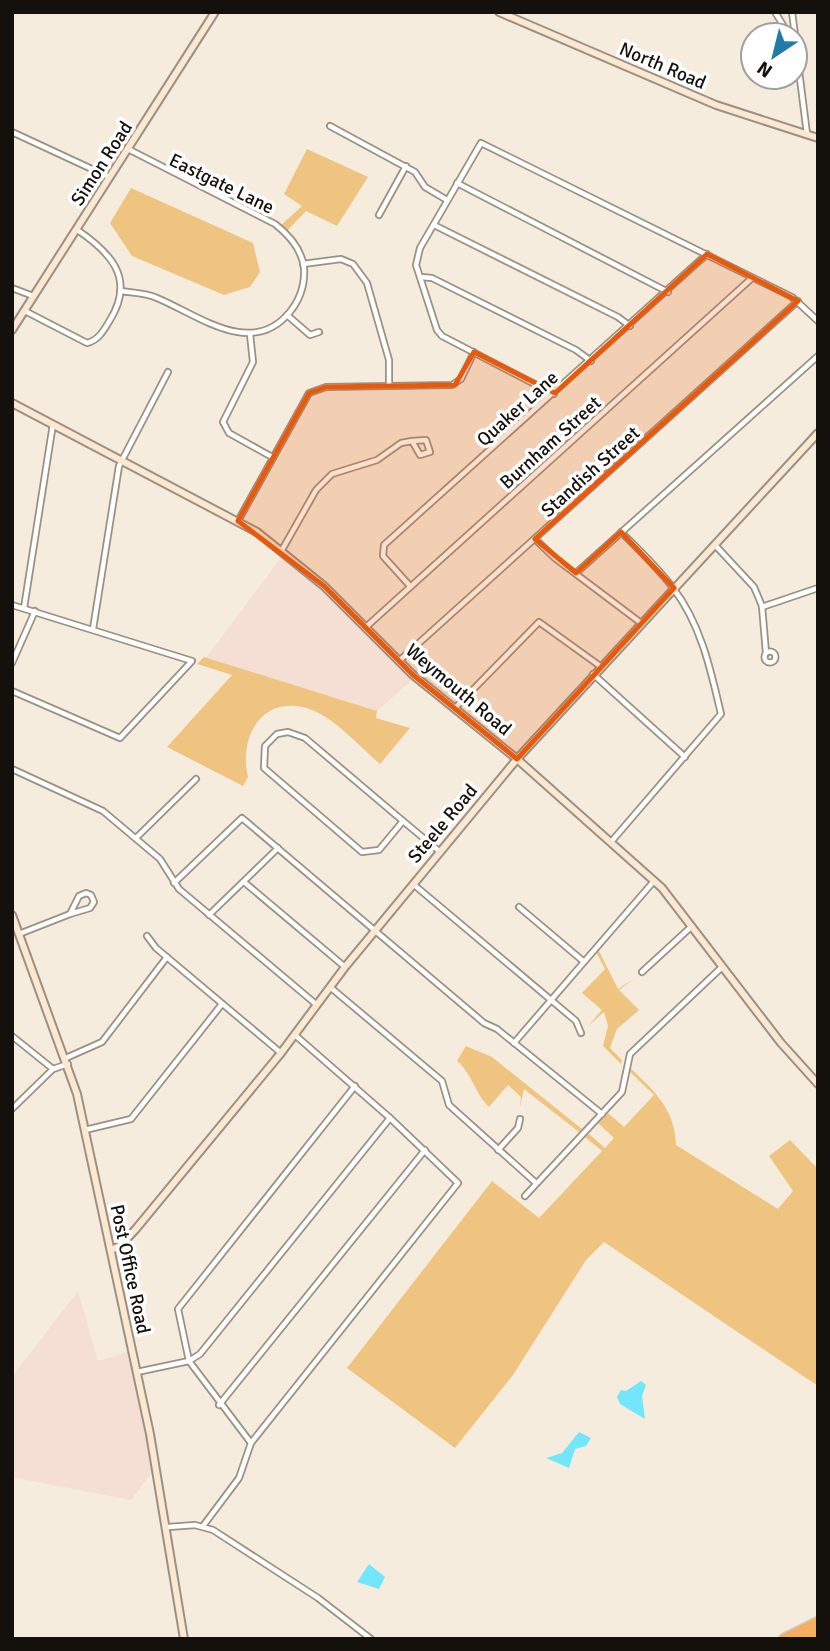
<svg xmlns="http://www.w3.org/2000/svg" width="830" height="1651" font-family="Signika,sans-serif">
<rect width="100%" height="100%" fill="#f6ecdd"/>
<g fill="#f5ded3">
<path d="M283 555 341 605 412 680 377 711 206 658Z"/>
<path d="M78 1291 98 1361 133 1350 155 1468 131 1500 12 1477V1377Z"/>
</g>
<g fill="#efc480">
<path d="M307 149 368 177 337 226 306 211 284 234 278 228 302 206 284 194Z"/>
<path d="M131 188 253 243 260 272 250 287 224 295 132 256 110 223Z"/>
<path d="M204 657 377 711 376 718 410 728 380 764C360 747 337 720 312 710 264 692 238 735 248 777L243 786 167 747 232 675 197 664Z"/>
<path d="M598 949 618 989 635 978 619 990 639 1010 617 1029 610 1048 622 1060 621 1064 603 1046 608 1026 604 1012 588 1026 602 1010 582 993 605 969 596 952Z"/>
<path d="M466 1046 492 1057 582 1129 579 1132 524 1089 520 1108 521 1097 508 1085 489 1107C475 1093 472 1074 457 1061Z"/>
<path d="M629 1067C654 1090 675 1109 676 1145L778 1209 793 1191 769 1156 790 1140 818 1169V1386L604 1242 586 1260 513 1375 455 1448 347 1368 492 1181 539 1218 602 1151 585 1137 589 1134 605 1148 614 1138 598 1123 608 1113 624 1127 654 1095 629 1071Z"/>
</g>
<g fill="#72e7fc">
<path d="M641 1381 646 1385 642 1396 645 1419 620 1404 617 1397 621 1390 626 1391Z"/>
<path d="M579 1432 591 1438 586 1446 575 1449 569 1468 546 1458 562 1453Z"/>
<path d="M369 1564 385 1577 379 1589 357 1582Z"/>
</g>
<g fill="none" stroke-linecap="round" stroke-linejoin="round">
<defs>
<g id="street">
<path d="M775 12 789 35"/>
<path d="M792 12 795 35"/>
<path d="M795 39 807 134"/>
<path d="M330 126 415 172 425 187 447 200"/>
<path d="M12 132 109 177"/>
<path d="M457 183 668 292"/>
<path d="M379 215 406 166"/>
<path d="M434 225 618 317 630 326"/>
<path d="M303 264 341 259 353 264 367 283 389 360V385"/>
<path d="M421 277 432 278 576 350 591 361"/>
<path d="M12 288 33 296"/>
<path d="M120 291C133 293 146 293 157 298 198 315 251 358 289 313 300 300 305 284 304 268 302 249 289 235 275 224L128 149"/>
<path d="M25 311 87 343C99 340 104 330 110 320 136 278 110 252 76 229"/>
<path d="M287 315 310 335 319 332"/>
<path d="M250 334 253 362 223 422 229 433 272 457"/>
<path d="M554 394 442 336 437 330 416 265 420 248 481 143 792 297 818 321"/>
<path d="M238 521 309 393 326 387 452 385 461 379 474 352"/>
<path d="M535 539 556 559 641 623"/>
<path d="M715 545 754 587 762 606 766 653"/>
<path d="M282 550 316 490 332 474 377 460 401 443 412 441 420 455 430 452 426 440 412 441"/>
<path d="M576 573 818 356"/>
<path d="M410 586 383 556 384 545 707 254"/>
<path d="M12 605 192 661 120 738 12 691"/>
<path d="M762 607 818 588"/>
<path d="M24 608 53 424"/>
<path d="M366 627 752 278"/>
<path d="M93 629 119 466 168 372"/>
<circle cx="770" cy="657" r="5.5"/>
<path d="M399 661 798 301"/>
<path d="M12 663 35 611"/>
<path d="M593 674 685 757"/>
<path d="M456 707 539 622 600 666"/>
<path d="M288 732 305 738 403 821 379 850 362 852 264 768 265 746 277 734Z"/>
<path d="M12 769 103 811 160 859 179 889 317 1005"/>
<path d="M403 821 439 851"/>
<path d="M136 838 196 779"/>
<path d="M611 842 721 714C711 671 701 624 673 588 658 568 639 550 621 532"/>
<path d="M244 882 345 967"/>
<path d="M174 883 242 818 484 1023 497 1029 602 1114"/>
<path d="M413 884 576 1021 581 1033"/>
<path d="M86 893 91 895 94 902 90 908 70 914 79 896Z"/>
<path d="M519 907 583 961"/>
<path d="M209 915 278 848"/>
<path d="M19 934 70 914"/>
<path d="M147 936 156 948 281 1053"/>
<path d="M642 972 692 926"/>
<path d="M330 987 442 1081 449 1105 536 1183"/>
<path d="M12 1036 53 1069"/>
<path d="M514 1043 654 881"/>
<path d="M66 1058 102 1042 167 957"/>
<path d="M12 1109 53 1069 68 1064"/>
<path d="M85 1130 131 1119 222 1004"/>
<path d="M498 1150 518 1128 520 1119"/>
<path d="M525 1196 622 1092 630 1054 722 967"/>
<path d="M137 1372 189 1361 200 1354 390 1118"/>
<path d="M219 1405 425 1150"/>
<path d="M251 1443 189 1361 178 1309 355 1086"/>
<path d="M203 1526 239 1478 251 1443 458 1183 390 1118 295 1035"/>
<path d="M168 1527 195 1525 213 1530 318 1598 371 1639"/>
</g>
<g id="secondary">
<path d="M499 12 716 105 818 138"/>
<path d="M12 330 215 12"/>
<path d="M12 403 257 532 324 586 412 674 517 759 662 888 781 1043 818 1084"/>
<path d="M12 915 77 1094 150 1434 184 1639"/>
<path d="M111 1250 120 1246 135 1230 281 1053 345 967 517 759 818 433"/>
</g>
<g id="highway">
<path d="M784 1639 818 1622"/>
<path d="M804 1639 818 1632"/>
</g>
</defs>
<use href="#street" stroke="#9a9184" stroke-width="8"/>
<use href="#secondary" stroke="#9a9184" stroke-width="10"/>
<use href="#highway" stroke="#d0cfce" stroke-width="13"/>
<use href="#street" stroke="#fff" stroke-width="4.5"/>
<use href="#secondary" stroke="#fce7d0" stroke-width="6"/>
<use href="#highway" stroke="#f6ae63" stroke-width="10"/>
</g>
<path fill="#e8590c" fill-opacity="0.2" stroke="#e8590c" stroke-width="5" stroke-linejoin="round" d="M707 254 798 301 535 539 576 573 621 532 674 588 517 759 412 674 324 586 238 521 309 393 326 387 455 385 474 352 555 393Z"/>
<g text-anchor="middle" stroke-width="7" stroke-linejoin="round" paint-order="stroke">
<g font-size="19" fill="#14110c" stroke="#fff">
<text transform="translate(663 65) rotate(23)" y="7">North Road</text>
<text transform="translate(101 163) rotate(-57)" y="7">Simon Road</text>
<text transform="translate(222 183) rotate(26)" y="7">Eastgate Lane</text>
<text transform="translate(517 408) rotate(-42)" y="7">Quaker Lane</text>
<text transform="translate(550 442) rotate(-42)" y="7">Burnham Street</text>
<text transform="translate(590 471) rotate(-42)" y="7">Standish Street</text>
<text transform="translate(459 689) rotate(40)" y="7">Weymouth Road</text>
<text transform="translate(442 823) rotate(-50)" y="7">Steele Road</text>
<text transform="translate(131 1269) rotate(78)" y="7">Post Office Road</text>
</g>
</g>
<rect width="830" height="1651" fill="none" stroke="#14110c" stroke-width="28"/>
<g transform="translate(774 56) rotate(215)"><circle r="33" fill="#ffffff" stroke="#a1a09e" stroke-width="2"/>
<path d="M0-5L12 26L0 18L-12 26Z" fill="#217aa9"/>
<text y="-10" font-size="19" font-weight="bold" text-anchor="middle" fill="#14110c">N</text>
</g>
</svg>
